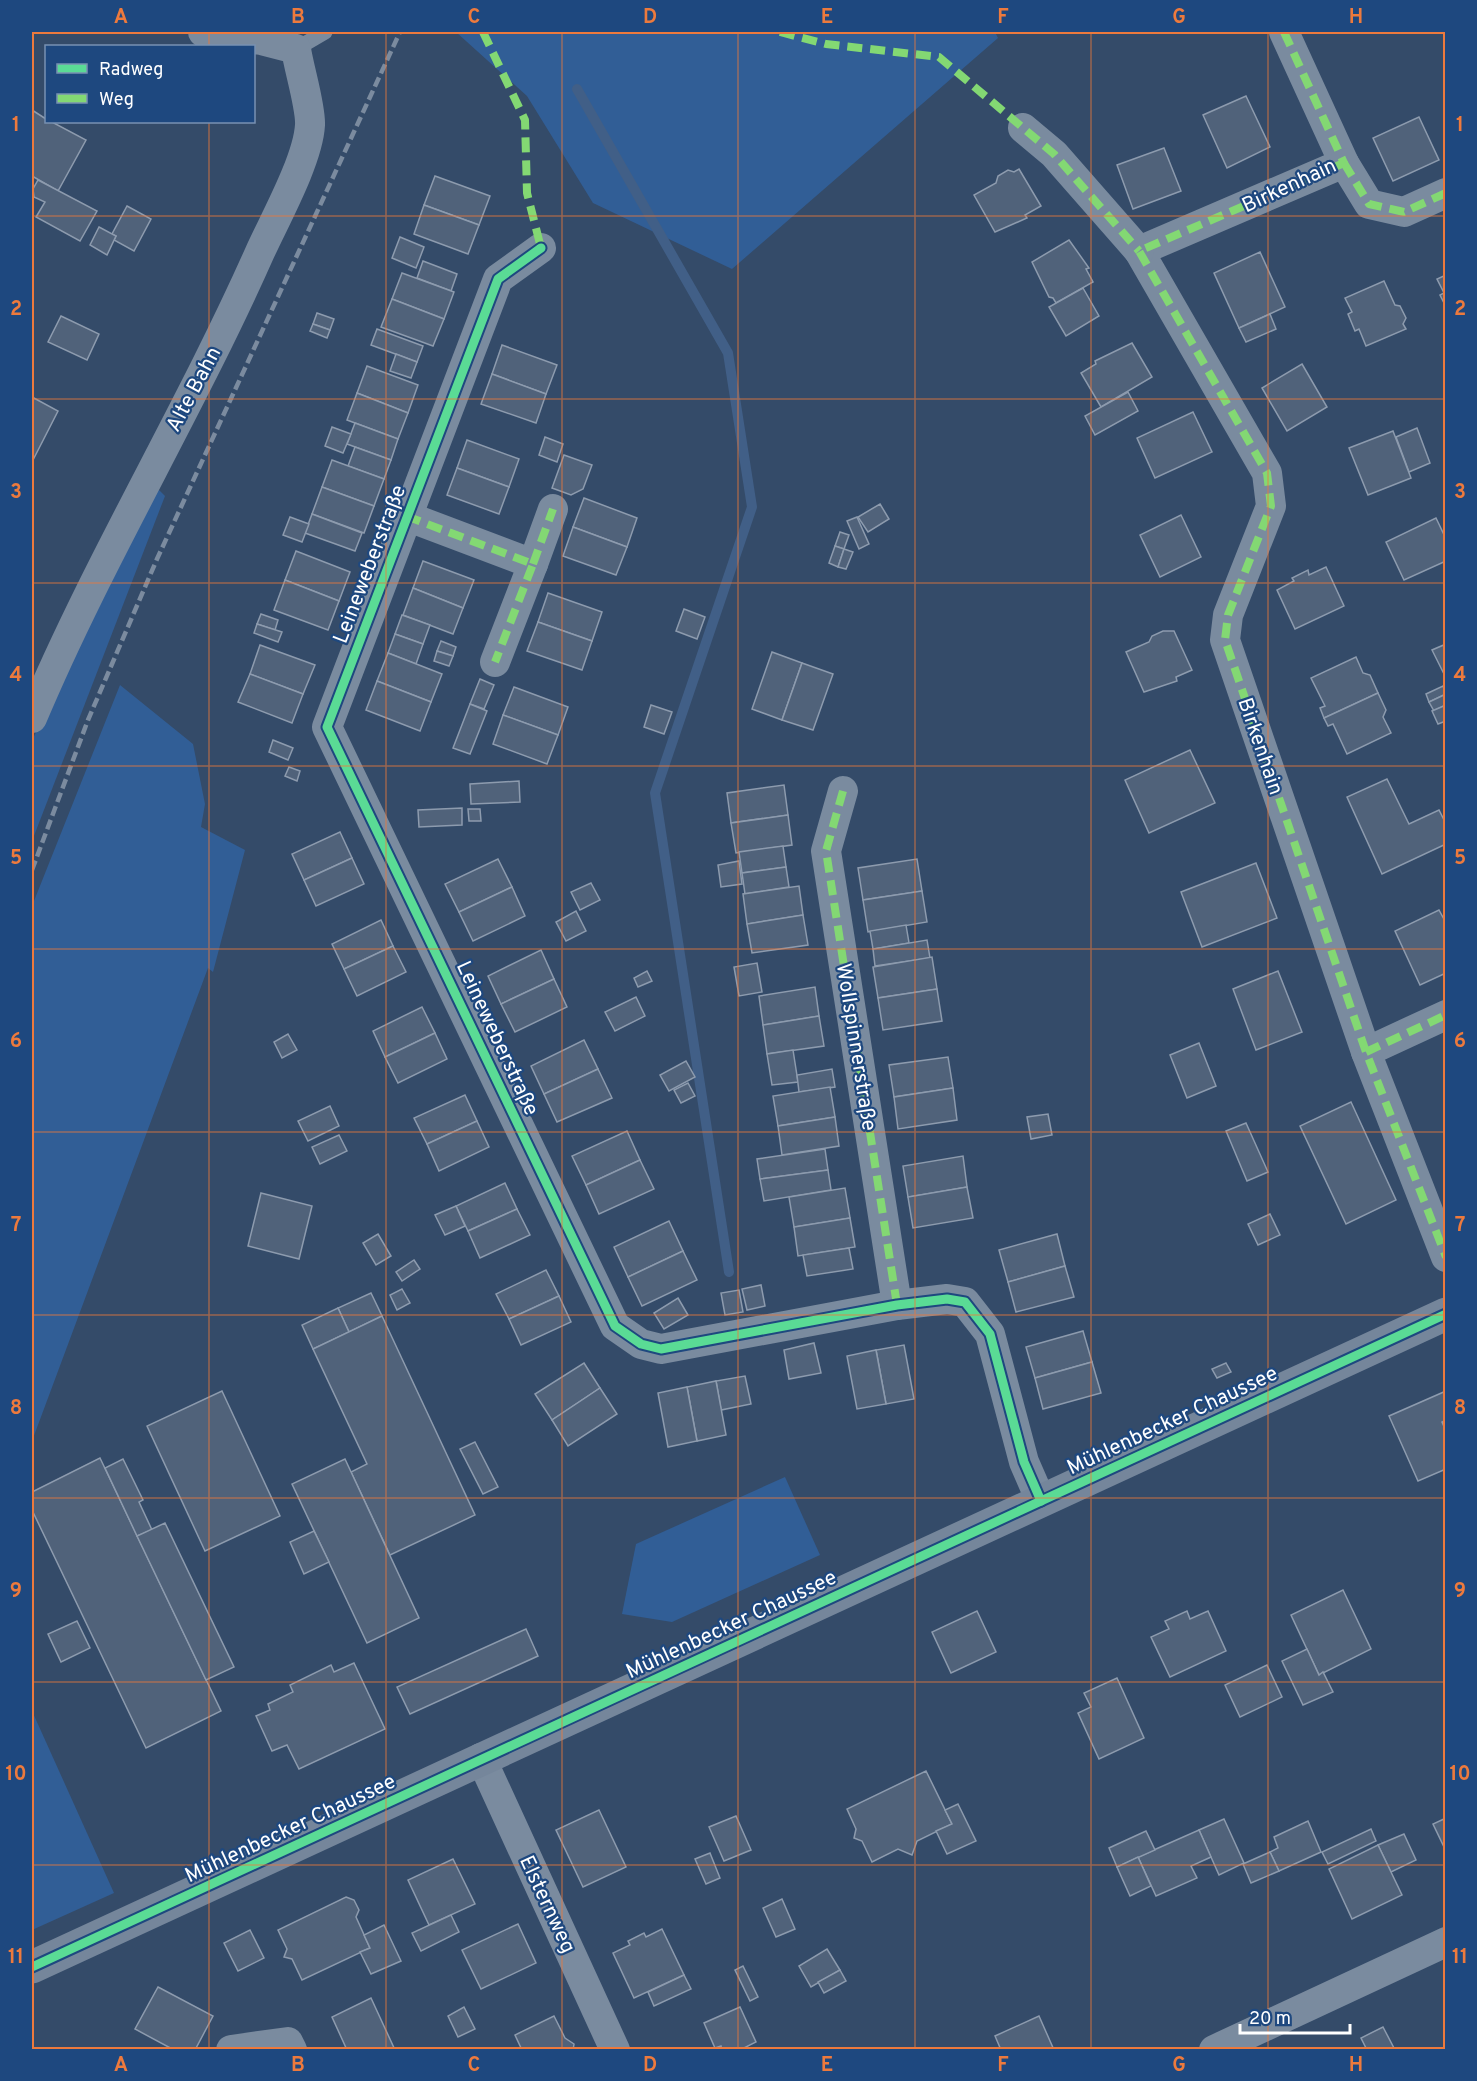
<svg xmlns="http://www.w3.org/2000/svg" width="1477" height="2081" font-family="Overpass,sans-serif">
<rect width="100%" height="100%" fill="#344b69"/>
<g fill="#315e96">
<path d="M456 32H995L998 38 732 269 593 203 527 96Z"/>
<path d="M155 486 165 496 32 841V741L70 654Z"/>
<path d="M120 685 193 744 205 804 201 827 245 850 213 972 208 968 32 1441V906Z"/>
<path d="M785 1477 820 1555 672 1622 622 1614 636 1544Z"/>
<path d="M32 1711 114 1893 32 1930Z"/>
</g>
<g fill="none" stroke-linecap="round" stroke-linejoin="round">
<path stroke="#415f87" stroke-width="10" d="M577 89 728 353 752 507 655 793 729 1272"/>
</g>
<g fill="#50627a" stroke="#8d9bae" stroke-width="1.5">
<path d="M1246 96 1270 147 1227 168 1203 115Z"/>
<path d="M32 110 46 119V122H52L86 140 58 191 32 176Z"/>
<path d="M1419 117 1439 160 1393 181 1373 138Z"/>
<path d="M1164 148 1181 191 1133 209 1117 165Z"/>
<path d="M1019 169 1041 206 1025 215 1027 218 995 232 974 195 996 183 998 176 1008 170 1014 172Z"/>
<path d="M435 176 490 196 479 225 424 205Z"/>
<path d="M38 180 97 211 80 241 36 217 45 202 34 197 33 189Z"/>
<path d="M424 205 479 225 468 254 414 234Z"/>
<path d="M127 206 151 219 134 251 114 240 116 236 112 234Z"/>
<path d="M99 227 116 236 107 255 90 245Z"/>
<path d="M400 237 424 247 416 268 392 258Z"/>
<path d="M1069 240 1089 268 1086 269 1093 282 1056 303 1053 298 1049 297 1032 262Z"/>
<path d="M1260 252 1285 307 1239 328 1214 273Z"/>
<path d="M423 261 457 274 451 291 417 278Z"/>
<path d="M402 273 454 292 444 319 392 299Z"/>
<path d="M1446 275V307L1440 295 1444 293 1437 279Z"/>
<path d="M1384 281 1395 305 1400 306 1406 318 1403 324 1406 329 1366 346 1359 329 1355 331 1348 314 1352 312 1345 298Z"/>
<path d="M1083 288 1099 316 1066 336 1049 307Z"/>
<path d="M392 299 444 319 433 346 381 327Z"/>
<path d="M317 313 334 319 330 330 313 324Z"/>
<path d="M1270 314 1276 329 1246 342 1239 328Z"/>
<path d="M61 316 99 334 87 360 48 342Z"/>
<path d="M313 324 330 330 327 338 310 331Z"/>
<path d="M377 329 423 346 417 362 371 345Z"/>
<path d="M1132 343 1152 377 1101 407 1081 373 1096 364 1095 361Z"/>
<path d="M502 345 557 365 546 394 492 374Z"/>
<path d="M396 354 417 362 411 378 390 371Z"/>
<path d="M1302 364 1327 407 1287 431 1262 388Z"/>
<path d="M367 366 418 385 408 413 357 393Z"/>
<path d="M492 374 546 394 536 423 481 404Z"/>
<path d="M1128 392 1138 411 1095 435 1085 416Z"/>
<path d="M357 393 408 413 398 439 347 420Z"/>
<path d="M32 397 58 411 32 462Z"/>
<path d="M1193 412 1212 452 1155 478 1137 438Z"/>
<path d="M355 423 398 439 391 460 347 444Z"/>
<path d="M332 427 351 434 343 453 325 446Z"/>
<path d="M1417 428 1430 463 1409 472 1396 437Z"/>
<path d="M1393 431 1411 478 1368 495 1349 448Z"/>
<path d="M545 437 563 444 557 462 539 455Z"/>
<path d="M467 440 519 459 509 487 457 468Z"/>
<path d="M355 447 391 460 384 479 348 466Z"/>
<path d="M564 455 592 465 583 489 571 495 552 488Z"/>
<path d="M332 460 384 479 374 506 322 487Z"/>
<path d="M457 468 509 487 499 514 447 495Z"/>
<path d="M322 487 374 506 364 533 312 514Z"/>
<path d="M584 498 637 518 627 547 573 527Z"/>
<path d="M880 504 889 519 868 532 858 517Z"/>
<path d="M312 514 362 533 355 551 305 533Z"/>
<path d="M1181 515 1201 557 1160 577 1140 535Z"/>
<path d="M290 517 309 524 302 542 283 535Z"/>
<path d="M857 517 869 544 859 549 847 521Z"/>
<path d="M1436 518 1446 539V561L1404 580 1386 542Z"/>
<path d="M573 527 627 547 616 575 563 556Z"/>
<path d="M840 532 849 535 844 549 835 546Z"/>
<path d="M835 546 844 549 838 567 829 563Z"/>
<path d="M844 549 853 552 846 569 838 567Z"/>
<path d="M296 551 350 572 339 601 285 580Z"/>
<path d="M423 561 474 580 463 608 413 588Z"/>
<path d="M1326 567 1344 606 1295 629 1277 590 1294 581 1292 578 1308 570 1309 575Z"/>
<path d="M285 580 339 601 328 630 274 610Z"/>
<path d="M413 588 463 608 453 634 403 615Z"/>
<path d="M548 593 602 612 592 641 538 622Z"/>
<path d="M684 609 705 617 697 639 676 631Z"/>
<path d="M261 614 278 620 275 630 257 624Z"/>
<path d="M402 615 430 625 423 644 395 634Z"/>
<path d="M538 622 592 641 582 670 527 651Z"/>
<path d="M257 624 282 632 278 642 254 633Z"/>
<path d="M1163 631H1174L1192 670 1176 677 1177 681 1144 692 1126 652 1149 642 1152 636Z"/>
<path d="M395 634 423 644 416 664 388 653Z"/>
<path d="M441 641 456 647 453 656 437 651Z"/>
<path d="M1446 644V678L1432 650Z"/>
<path d="M260 645 315 665 303 694 250 674Z"/>
<path d="M437 651 453 656 449 666 434 661Z"/>
<path d="M772 652 802 663 782 720 752 709Z"/>
<path d="M388 653 442 674 431 702 377 681Z"/>
<path d="M1356 657 1363 673 1370 675 1378 693 1324 718 1320 708 1325 706 1311 678Z"/>
<path d="M802 663 833 674 813 730 782 720Z"/>
<path d="M250 674 303 694 292 723 238 702Z"/>
<path d="M480 679 494 685 484 709 470 704Z"/>
<path d="M377 681 431 702 420 731 366 710Z"/>
<path d="M1443 686 1446 694 1429 702 1426 694Z"/>
<path d="M514 687 568 707 558 735 503 715Z"/>
<path d="M1378 693 1386 710 1383 717 1391 733 1347 754 1333 724 1328 726 1324 718Z"/>
<path d="M1446 694V705L1434 711 1429 702Z"/>
<path d="M470 704 487 711 470 754 453 748Z"/>
<path d="M651 705 672 712 664 734 644 727Z"/>
<path d="M1446 705V721L1438 724 1432 711Z"/>
<path d="M503 715 558 735 547 764 493 744Z"/>
<path d="M273 740 293 748 288 760 269 752Z"/>
<path d="M1190 750 1215 803 1149 833 1125 780Z"/>
<path d="M289 767 300 771 297 781 285 776Z"/>
<path d="M1387 779 1409 824 1439 810 1446 824V844L1382 874 1347 797Z"/>
<path d="M519 781 520 802 471 804 470 784Z"/>
<path d="M784 785 788 815 731 823 727 793Z"/>
<path d="M462 808V825L419 827 418 810Z"/>
<path d="M468 809H480L481 821H469Z"/>
<path d="M788 815 792 845 736 853 731 823Z"/>
<path d="M340 832 352 858 304 880 292 854Z"/>
<path d="M783 846 786 867 742 873 739 852Z"/>
<path d="M352 858 364 884 316 906 304 880Z"/>
<path d="M498 859 512 887 459 912 445 884Z"/>
<path d="M917 859 922 891 863 900 858 868Z"/>
<path d="M739 861 742 884 721 887 718 865Z"/>
<path d="M1256 863 1277 918 1202 947 1181 892Z"/>
<path d="M786 867 789 887 745 894 742 873Z"/>
<path d="M591 883 600 900 580 910 571 892Z"/>
<path d="M799 886 803 915 747 924 743 894Z"/>
<path d="M512 887 525 916 473 941 459 912Z"/>
<path d="M922 891 927 922 868 932 863 900Z"/>
<path d="M1439 910 1446 923V973L1420 985 1395 931Z"/>
<path d="M576 911 586 931 566 941 556 922Z"/>
<path d="M803 915 808 945 752 953 747 924Z"/>
<path d="M381 920 393 946 344 969 332 944Z"/>
<path d="M906 925 909 943 873 949 870 931Z"/>
<path d="M927 940 930 958 875 966 873 949Z"/>
<path d="M393 946 406 972 357 996 344 969Z"/>
<path d="M541 950 554 979 501 1004 488 976Z"/>
<path d="M932 957 937 989 878 998 873 967Z"/>
<path d="M757 963 762 992 739 996 734 967Z"/>
<path d="M647 971 652 981 638 987 634 978Z"/>
<path d="M1278 971 1302 1032 1256 1050 1233 989Z"/>
<path d="M554 979 567 1007 515 1032 501 1004Z"/>
<path d="M815 987 819 1016 763 1025 759 996Z"/>
<path d="M937 989 942 1021 883 1030 878 998Z"/>
<path d="M636 997 645 1016 615 1031 605 1012Z"/>
<path d="M422 1007 435 1033 385 1057 373 1031Z"/>
<path d="M819 1016 824 1046 767 1054 763 1025Z"/>
<path d="M435 1033 447 1059 398 1083 385 1057Z"/>
<path d="M288 1034 297 1050 282 1058 274 1042Z"/>
<path d="M584 1040 598 1069 544 1094 531 1066Z"/>
<path d="M1199 1043 1216 1086 1187 1098 1170 1055Z"/>
<path d="M793 1050 798 1082 772 1085 767 1054Z"/>
<path d="M948 1057 953 1088 894 1097 889 1065Z"/>
<path d="M686 1061 695 1077 669 1091 660 1075Z"/>
<path d="M598 1069 612 1098 557 1122 544 1094Z"/>
<path d="M832 1069 835 1087 799 1092 797 1075Z"/>
<path d="M688 1083 695 1096 681 1103 674 1090Z"/>
<path d="M830 1087 835 1117 778 1126 773 1096Z"/>
<path d="M953 1088 957 1120 898 1129 894 1097Z"/>
<path d="M465 1095 477 1121 427 1144 414 1118Z"/>
<path d="M1351 1102 1396 1200 1346 1224 1300 1126Z"/>
<path d="M330 1106 339 1126 308 1141 298 1121Z"/>
<path d="M1048 1114 1052 1135 1031 1139 1027 1117Z"/>
<path d="M835 1117 839 1146 782 1155 778 1126Z"/>
<path d="M477 1121 489 1147 439 1171 427 1144Z"/>
<path d="M1246 1123 1268 1172 1247 1181 1226 1131Z"/>
<path d="M627 1131 640 1160 586 1185 572 1156Z"/>
<path d="M339 1135 347 1151 320 1164 312 1147Z"/>
<path d="M825 1149 828 1170 760 1179 757 1159Z"/>
<path d="M963 1156 967 1187 908 1197 903 1166Z"/>
<path d="M640 1160 654 1189 599 1214 586 1185Z"/>
<path d="M828 1170 831 1190 764 1201 760 1179Z"/>
<path d="M505 1183 517 1209 468 1231 456 1206Z"/>
<path d="M967 1187 973 1218 913 1228 908 1197Z"/>
<path d="M845 1188 850 1218 794 1227 789 1197Z"/>
<path d="M261 1193 312 1206 299 1259 248 1246Z"/>
<path d="M456 1206 465 1226 445 1235 435 1215Z"/>
<path d="M517 1209 530 1235 480 1258 468 1231Z"/>
<path d="M1270 1214 1280 1235 1258 1245 1248 1224Z"/>
<path d="M850 1218 855 1247 798 1256 794 1227Z"/>
<path d="M669 1221 683 1251 628 1277 614 1247Z"/>
<path d="M378 1234 391 1256 376 1265 363 1243Z"/>
<path d="M1057 1234 1065 1266 1008 1282 999 1250Z"/>
<path d="M849 1248 853 1269 807 1276 803 1255Z"/>
<path d="M683 1251 697 1280 642 1306 628 1277Z"/>
<path d="M414 1260 420 1269 402 1281 396 1272Z"/>
<path d="M1065 1266 1074 1297 1016 1312 1008 1282Z"/>
<path d="M546 1270 559 1296 509 1319 496 1294Z"/>
<path d="M761 1285 765 1306 747 1310 742 1289Z"/>
<path d="M402 1289 410 1303 397 1310 390 1295Z"/>
<path d="M739 1290 743 1312 725 1315 721 1293Z"/>
<path d="M371 1293 382 1316 349 1332 338 1308Z"/>
<path d="M559 1296 571 1322 521 1345 509 1319Z"/>
<path d="M678 1298 688 1315 664 1329 654 1313Z"/>
<path d="M338 1308 349 1332 313 1349 302 1325Z"/>
<path d="M382 1316 475 1515 390 1555 351 1472 367 1464 313 1349Z"/>
<path d="M1083 1331 1092 1362 1035 1378 1026 1347Z"/>
<path d="M814 1343 821 1373 789 1379 784 1350Z"/>
<path d="M904 1345 914 1399 886 1404 876 1350Z"/>
<path d="M876 1350 886 1404 857 1409 847 1356Z"/>
<path d="M1092 1362 1101 1393 1043 1409 1035 1378Z"/>
<path d="M584 1363 600 1388 552 1420 535 1394Z"/>
<path d="M1226 1363 1231 1372 1217 1378 1212 1369Z"/>
<path d="M745 1376 751 1404 721 1410 716 1381Z"/>
<path d="M716 1381 726 1435 697 1441 687 1387Z"/>
<path d="M687 1387 697 1441 668 1447 658 1393Z"/>
<path d="M600 1388 617 1414 568 1446 552 1420Z"/>
<path d="M222 1391 280 1516 205 1551 147 1426Z"/>
<path d="M1446 1391V1420L1442 1422 1446 1431V1469L1418 1481 1389 1416Z"/>
<path d="M475 1442 498 1487 483 1494 460 1449Z"/>
<path d="M100 1458 221 1711 146 1748 32 1510V1492Z"/>
<path d="M123 1459 143 1500 139 1502 152 1530 137 1536 105 1468Z"/>
<path d="M345 1459 419 1618 367 1643 292 1484Z"/>
<path d="M165 1523 234 1667 206 1680 137 1536Z"/>
<path d="M314 1531 329 1562 304 1574 290 1542Z"/>
<path d="M1343 1590 1371 1649 1319 1675 1291 1615Z"/>
<path d="M977 1611 996 1652 951 1673 932 1632Z"/>
<path d="M1187 1611 1190 1619 1208 1611 1226 1651 1170 1677 1151 1637 1169 1629 1165 1621Z"/>
<path d="M77 1621 90 1648 61 1662 48 1634Z"/>
<path d="M526 1629 538 1656 410 1714 397 1687Z"/>
<path d="M1307 1649 1319 1675 1323 1672 1333 1692 1303 1705 1282 1661Z"/>
<path d="M354 1663 385 1729 299 1769 287 1745 272 1751 256 1716 270 1710 268 1704 293 1692 290 1685 331 1665 334 1672Z"/>
<path d="M1267 1665 1282 1697 1240 1717 1225 1685Z"/>
<path d="M1117 1678 1144 1738 1099 1759 1078 1713 1091 1707 1084 1693Z"/>
<path d="M926 1771 952 1824 917 1841 912 1855 898 1849 872 1862 862 1841 854 1838 856 1829 847 1809Z"/>
<path d="M958 1804 976 1841 947 1854 936 1831 952 1824 945 1810Z"/>
<path d="M599 1810 626 1867 583 1887 556 1830Z"/>
<path d="M736 1816 751 1850 724 1861 709 1827Z"/>
<path d="M1446 1818V1846L1444 1847 1433 1824Z"/>
<path d="M1224 1819 1244 1863 1219 1875 1199 1830Z"/>
<path d="M1308 1821 1321 1852 1279 1871 1270 1852 1278 1848 1274 1837Z"/>
<path d="M1371 1829 1376 1841 1328 1864 1322 1852Z"/>
<path d="M1199 1830 1211 1857 1191 1866 1197 1878 1156 1896 1138 1857Z"/>
<path d="M1146 1831 1155 1850 1117 1867 1109 1848Z"/>
<path d="M1404 1834 1416 1860 1391 1872 1378 1845Z"/>
<path d="M1378 1845 1402 1895 1352 1919 1329 1869Z"/>
<path d="M1270 1852 1279 1871 1251 1883 1243 1864Z"/>
<path d="M710 1853 720 1878 706 1884 695 1859Z"/>
<path d="M1138 1857 1151 1886 1130 1896 1117 1867Z"/>
<path d="M453 1859 475 1904 429 1925 408 1880Z"/>
<path d="M346 1897 354 1900 359 1910 356 1917 370 1948 302 1980 292 1959 284 1957 287 1949 278 1930Z"/>
<path d="M782 1899 795 1929 776 1937 763 1908Z"/>
<path d="M451 1915 459 1932 421 1951 412 1933Z"/>
<path d="M518 1924 536 1963 481 1989 462 1950Z"/>
<path d="M384 1925 401 1961 371 1974 360 1952 370 1948 364 1935Z"/>
<path d="M662 1929 684 1975 634 1998 613 1953 630 1945 628 1941 644 1933 646 1937Z"/>
<path d="M250 1930 264 1958 238 1971 224 1943Z"/>
<path d="M827 1949 840 1970 811 1987 799 1966Z"/>
<path d="M743 1966 758 1997 750 2001 735 1970Z"/>
<path d="M840 1970 846 1981 824 1993 818 1982Z"/>
<path d="M684 1975 691 1989 654 2006 648 1992Z"/>
<path d="M158 1987 213 2016 195 2050H174L135 2029Z"/>
<path d="M371 1998 395 2050H347L332 2017Z"/>
<path d="M464 2007 475 2029 458 2037 448 2016Z"/>
<path d="M740 2007 756 2042 740 2050H722L721 2046 715 2048 704 2023Z"/>
<path d="M554 2016 565 2038 574 2044 573 2050H522L515 2035Z"/>
<path d="M1039 2016 1054 2050H1001L995 2036Z"/>
<path d="M1383 2027 1395 2050H1367L1361 2038Z"/>
</g>
<g fill="none" stroke-linecap="round" stroke-linejoin="round">
<path stroke="#7a8b9f" stroke-width="15" d="M296 49 325 32"/>
<g stroke="#7a8b9f" stroke-width="30">
<path d="M1284 32 1344 163 1139 251 1267 473 1271 506 1228 615 1225 640 1366 1052 1446 1257"/>
<path d="M1023 128 1054 154 1139 251"/>
<path d="M1344 163 1369 204 1404 212 1446 193"/>
<path d="M541 248 498 279 327 727 615 1326 641 1344 661 1349 897 1305 947 1299 965 1302 990 1334 1024 1462 1041 1501"/>
<path d="M406 516 533 564 495 662"/>
<path d="M533 564 553 509"/>
<path d="M32 718C99 559 190 410 260 252 275 219 308 160 310 125 311 107 299 69 296 49L261 40 203 32"/>
<path d="M843 791 826 851 897 1305"/>
<path d="M1366 1052 1446 1015"/>
<path d="M481 1758 615 2050"/>
<path d="M231 2050 288 2042 292 2050"/>
<path d="M1214 2050 1446 1942"/>
</g>
<path stroke="#75869b" stroke-width="33" d="M32 1967 1446 1314"/>
<path stroke="#7b8b9f" stroke-width="4.5" stroke-dasharray="10 4.5" stroke-linecap="butt" d="M32 870 88 720 157 559 400 32"/>
<g stroke="#83d873" stroke-width="8" stroke-dasharray="15 8" stroke-linecap="butt">
<path d="M483 32 525 120 527 193 541 248 538 251"/>
<path d="M780 32 826 44 939 57 1054 154 1139 251"/>
<path d="M1284 32 1344 163 1139 251 1267 473 1271 506 1228 615 1225 640 1366 1052 1446 1257"/>
<path d="M1344 163 1369 204 1404 212 1446 193"/>
<path d="M406 516 533 564 495 662"/>
<path d="M533 564 553 509"/>
<path d="M843 791 826 851 897 1305"/>
<path d="M1366 1052 1446 1015"/>
</g>
<defs>
<g id="cycleway">
<path d="M541 248 498 279 327 727 615 1326 641 1344 661 1349 897 1305 947 1299 965 1302 990 1334 1024 1462 1041 1501"/>
<path d="M32 1967 1446 1314"/>
</g>
</defs>
<use href="#cycleway" stroke="#1e487f" stroke-width="13"/>
<use href="#cycleway" stroke="#5adb95" stroke-width="9"/>
</g>
<path fill="none" stroke="#ed7a3d" stroke-width="1.5" stroke-opacity="0.55" d="M209 32V46M386 32V2050M562 32V2050M738 32V2050M915 32V2050M1091 32V2050M1268 32V2050M209 122V2050M32 216H1446M32 399H1446M32 583H1446M32 766H1446M32 949H1446M32 1132H1446M32 1315H1446M32 1498H1446M32 1682H1446M32 1865H1446"/>
<g text-anchor="middle" stroke-width="4.5" stroke-linejoin="round" paint-order="stroke">
<g font-size="21" fill="#fff" stroke="#1e487f">
<text transform="translate(1289 185) rotate(-25)" y="7">Birkenhain</text>
<text transform="translate(193 389) rotate(-62)" y="7">Alte Bahn</text>
<text transform="translate(369 564) rotate(-69)" y="7">Leineweberstraße</text>
<text transform="translate(1261 746) rotate(71)" y="7">Birkenhain</text>
<text transform="translate(498 1038) rotate(65)" y="7">Leineweberstraße</text>
<text transform="translate(857 1047) rotate(81)" y="7">Wollspinnerstraße</text>
<text transform="translate(1172 1420) rotate(-25)" y="7">Mühlenbecker Chaussee</text>
<text transform="translate(731 1624) rotate(-25)" y="7">Mühlenbecker Chaussee</text>
<text transform="translate(290 1828) rotate(-25)" y="7">Mühlenbecker Chaussee</text>
<text transform="translate(548 1904) rotate(65)" y="7">Elsternweg</text>
</g>
</g>
<rect width="1477" height="2081" fill="none" stroke="#1e487f" stroke-width="66"/>
<rect x="45" y="45" width="210" height="78" fill="#1e487f" stroke="#7891b2" stroke-width="1.5"/>
<rect x="57" y="64" width="30" height="9" fill="#5adb95" stroke="#7891b2" stroke-width="1.5"/>
<text x="99" y="75" font-size="18" fill="#ffffff">Radweg</text>
<rect x="57" y="94" width="30" height="9" fill="#83d873" stroke="#7891b2" stroke-width="1.5"/>
<text x="99" y="105" font-size="18" fill="#ffffff">Weg</text>
<path d="M1240 2024v9h110v-9" fill="none" stroke="#ffffff" stroke-width="3"/>
<text x="1249" y="2024" font-size="18" fill="#ffffff" stroke="#1e487f" stroke-width="4.5" paint-order="stroke">20 m</text>
<rect x="33" y="33" width="1411" height="2015" fill="none" stroke="#ed7a3d" stroke-width="2"/>
<g font-size="20" text-anchor="middle" font-weight="bold" fill="#ed7a3d">
<text x="121" y="23">A</text>
<text x="298" y="23">B</text>
<text x="474" y="23">C</text>
<text x="650" y="23">D</text>
<text x="827" y="23">E</text>
<text x="1003" y="23">F</text>
<text x="1179" y="23">G</text>
<text x="1356" y="23">H</text>
<text x="16" y="131">1</text>
<text x="1460" y="131">1</text>
<text x="16" y="315">2</text>
<text x="1460" y="315">2</text>
<text x="16" y="498">3</text>
<text x="1460" y="498">3</text>
<text x="16" y="681">4</text>
<text x="1460" y="681">4</text>
<text x="16" y="864">5</text>
<text x="1460" y="864">5</text>
<text x="16" y="1047">6</text>
<text x="1460" y="1047">6</text>
<text x="16" y="1231">7</text>
<text x="1460" y="1231">7</text>
<text x="16" y="1414">8</text>
<text x="1460" y="1414">8</text>
<text x="16" y="1597">9</text>
<text x="1460" y="1597">9</text>
<text x="16" y="1780">10</text>
<text x="1460" y="1780">10</text>
<text x="16" y="1963">11</text>
<text x="1460" y="1963">11</text>
<text x="121" y="2071">A</text>
<text x="298" y="2071">B</text>
<text x="474" y="2071">C</text>
<text x="650" y="2071">D</text>
<text x="827" y="2071">E</text>
<text x="1003" y="2071">F</text>
<text x="1179" y="2071">G</text>
<text x="1356" y="2071">H</text>
</g>
</svg>
